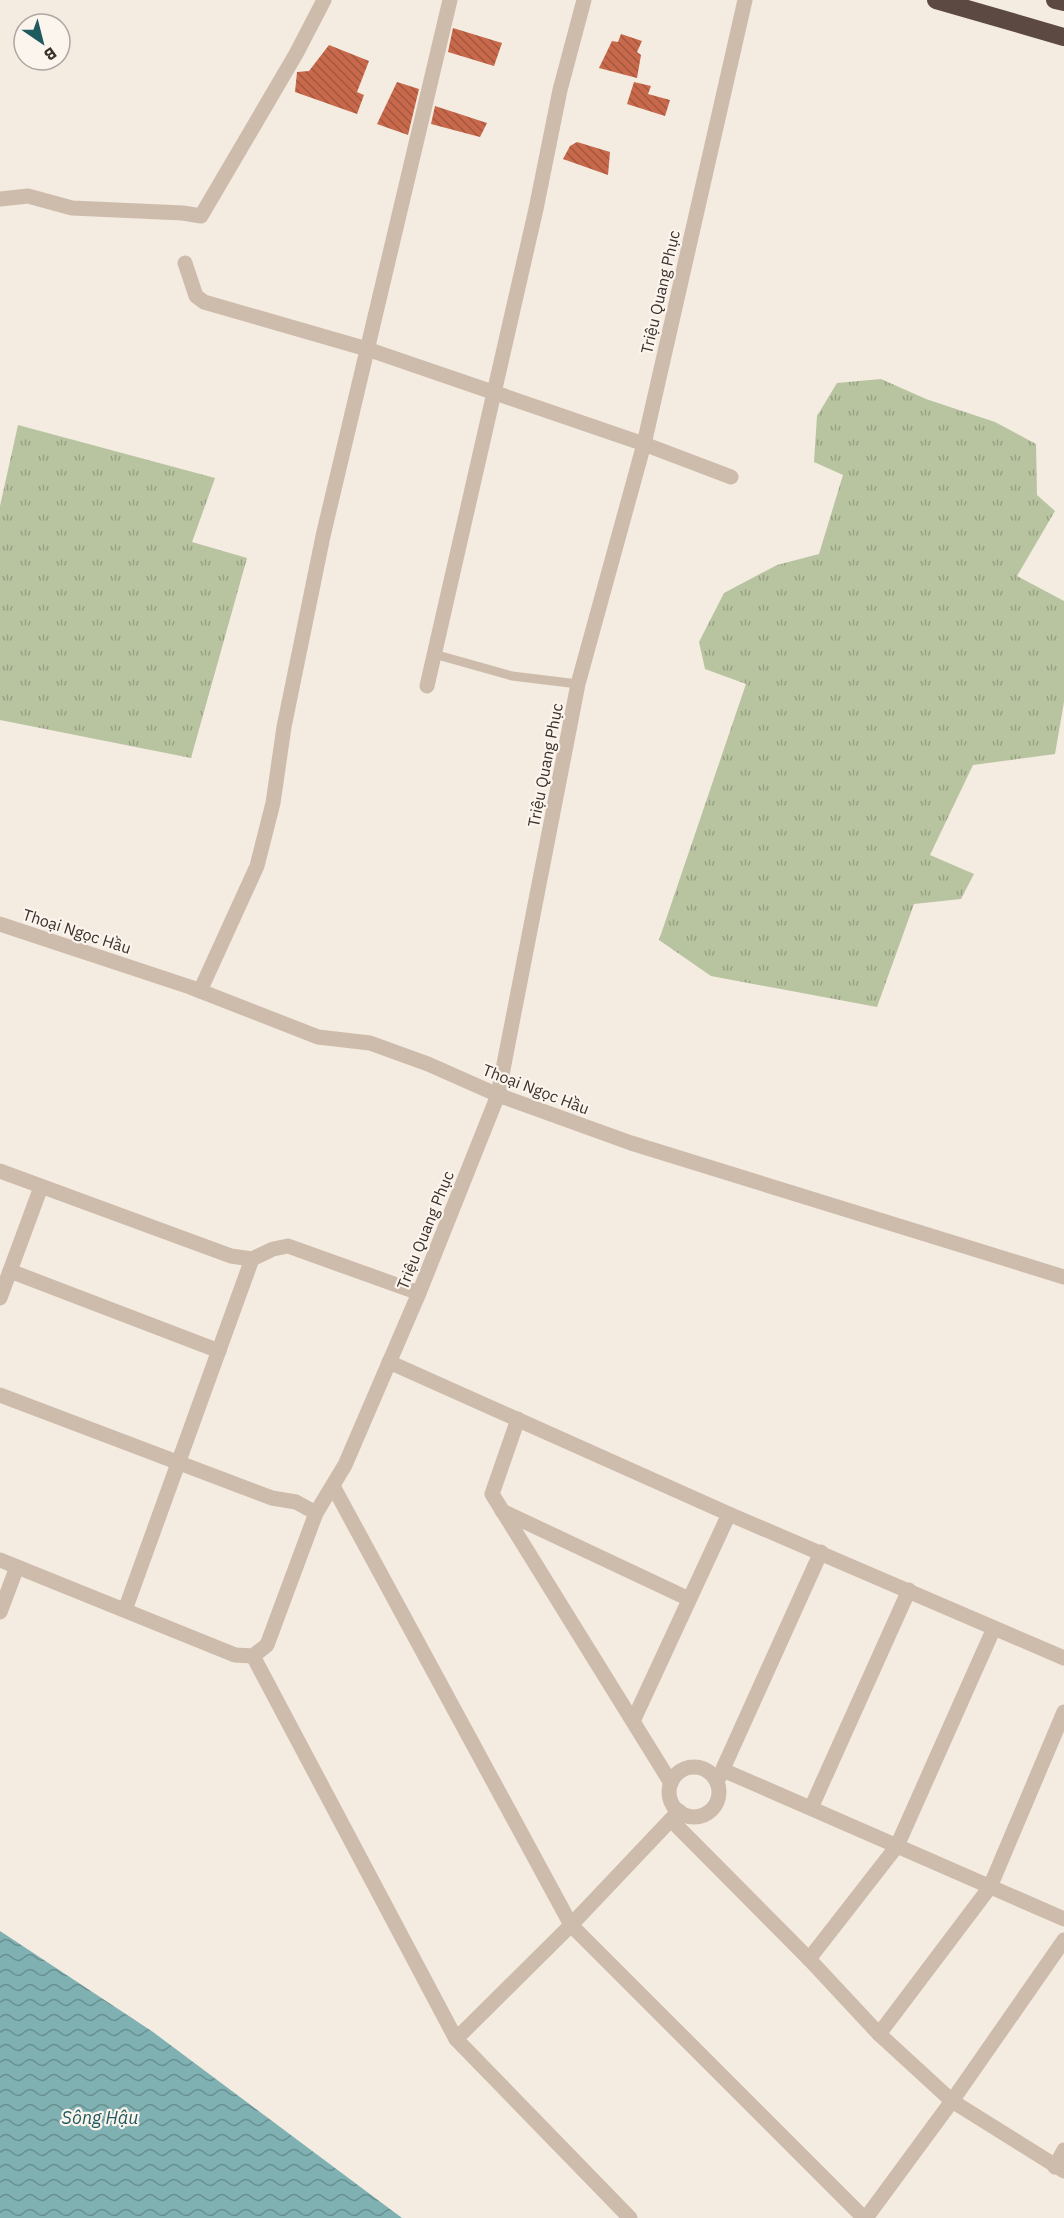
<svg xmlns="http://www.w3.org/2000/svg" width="1064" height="2218" font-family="'IBM Plex Sans',sans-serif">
<defs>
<pattern id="grass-tufts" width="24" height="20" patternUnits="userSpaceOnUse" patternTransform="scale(1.5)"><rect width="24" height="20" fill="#b8c4a0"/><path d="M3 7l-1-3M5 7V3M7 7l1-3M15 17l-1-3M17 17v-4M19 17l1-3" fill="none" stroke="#97a083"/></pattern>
<pattern id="water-waves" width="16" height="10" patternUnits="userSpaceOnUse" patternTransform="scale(1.5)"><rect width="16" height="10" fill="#7fb0b2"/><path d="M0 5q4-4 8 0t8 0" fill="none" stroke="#699091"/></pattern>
<pattern id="building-back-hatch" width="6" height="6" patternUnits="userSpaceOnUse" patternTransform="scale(1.5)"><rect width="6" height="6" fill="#c8694b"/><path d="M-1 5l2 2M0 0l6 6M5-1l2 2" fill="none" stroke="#a4573f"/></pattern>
</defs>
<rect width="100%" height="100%" fill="#f4ebe1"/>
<g fill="url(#grass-tufts)">
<path d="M881 379 926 399 995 422 1036 444 1037 495 1055 511 1017 576 1064 601V702L1055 754 973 765 930 855 974 874 961 899 914 904 877 1007 711 976 659 940 746 684 705 669 699 642 724 593 777 565 819 554 843 475 814 462 817 416 837 383Z"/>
<path d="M18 425 215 478 192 542 247 558 191 758 0 720V506Z"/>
</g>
<path fill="url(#water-waves)" d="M0 1931 153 2032 402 2218H0Z"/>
<g fill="url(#building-back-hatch)">
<path d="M453 28 502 43 494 66 448 52Z"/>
<path d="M621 34 642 41 637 52 641 55 637 78 599 68 612 41 618 42Z"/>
<path d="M329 45 369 61 357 92 364 95 357 114 295 92 297 72 309 71Z"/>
<path d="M397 82 419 89 408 135 377 124Z"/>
<path d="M634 82 651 86 648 94 670 100 665 116 627 104Z"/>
<path d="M435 106 487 123 480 137 431 124Z"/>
<path d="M577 142 610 152 608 175 563 159 570 146Z"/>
</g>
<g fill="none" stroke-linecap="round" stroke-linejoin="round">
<path stroke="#cdbbac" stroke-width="9" d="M434 654 512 676 578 684"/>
<g stroke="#cdbbac" stroke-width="15">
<path d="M0 199 28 196 72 208 183 213 201 216 296 54 324 0"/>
<path d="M185 263 196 296 204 302 367 349 644 444 731 477"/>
<path d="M427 686 536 209 560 90 584 0"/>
<path d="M0 924 190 987 318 1037 370 1043 428 1064 498 1095 631 1143 1064 1277"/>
<path d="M200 991 257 866 273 803 284 727 323 536 450 0"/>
<path d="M0 1171 231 1256 252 1259 273 1249 288 1246 419 1293"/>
<path d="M10 1271 219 1351"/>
<path d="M0 1298 41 1187"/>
<path d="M389 1362 729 1514 1064 1658"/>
<path d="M0 1395 272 1498 296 1502 316 1513"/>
<path d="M518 1419 492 1494 671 1783"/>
<path d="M333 1486 571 1925 864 2218"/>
<path d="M502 1511 689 1599"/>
<path d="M0 1560 235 1655 253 1656 267 1645 316 1513 345 1465 419 1293 498 1095 578 684 644 444 745 0"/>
<path d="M125 1610 252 1259"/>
<path d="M0 1612 17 1567"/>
<path d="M253 1656 456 2039"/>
<path d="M634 1719 729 1514"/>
<circle cx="694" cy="1792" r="25"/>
<path d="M723 1770 1064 1919"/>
<path d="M717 1782 821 1552"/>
<path d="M811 1808 909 1590"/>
<path d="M671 1820 809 1959 879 2034 952 2101 1064 2171"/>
<path d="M809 1959 897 1846 994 1628"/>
<path d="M879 2034 990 1887 1064 1712"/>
<path d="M1055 2167 1064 2150"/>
<path d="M630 2218 456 2039 571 1925 679 1811"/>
<path d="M866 2218 952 2101 1064 1940"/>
</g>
<g stroke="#5c4a42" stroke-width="18">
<path d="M936 0 1064 37"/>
<path d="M1055 0 1064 2"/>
</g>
</g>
<g text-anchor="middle" stroke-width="4.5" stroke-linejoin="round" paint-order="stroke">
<g font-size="16" fill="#3b302b" stroke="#fbf5ee">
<text transform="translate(660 292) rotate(-77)" y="6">Triệu Quang Phục</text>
<text transform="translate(545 765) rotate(-79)" y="6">Triệu Quang Phục</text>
<text transform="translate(77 931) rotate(18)" y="6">Thoại Ngọc Hầu</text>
<text transform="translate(536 1089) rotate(21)" y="6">Thoại Ngọc Hầu</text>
<text transform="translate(425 1230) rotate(-68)" y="6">Triệu Quang Phục</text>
</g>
<g font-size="18" font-style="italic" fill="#1f5a5e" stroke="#fbf5ee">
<text x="100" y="2124">Sông Hậu</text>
</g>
</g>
<g transform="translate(42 42) rotate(145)"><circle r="28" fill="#fbf5ee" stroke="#aea6a0" stroke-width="1.5"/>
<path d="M0-4.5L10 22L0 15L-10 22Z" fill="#1f5a5e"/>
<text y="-9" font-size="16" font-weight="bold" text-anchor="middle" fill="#3b302b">B</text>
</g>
</svg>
